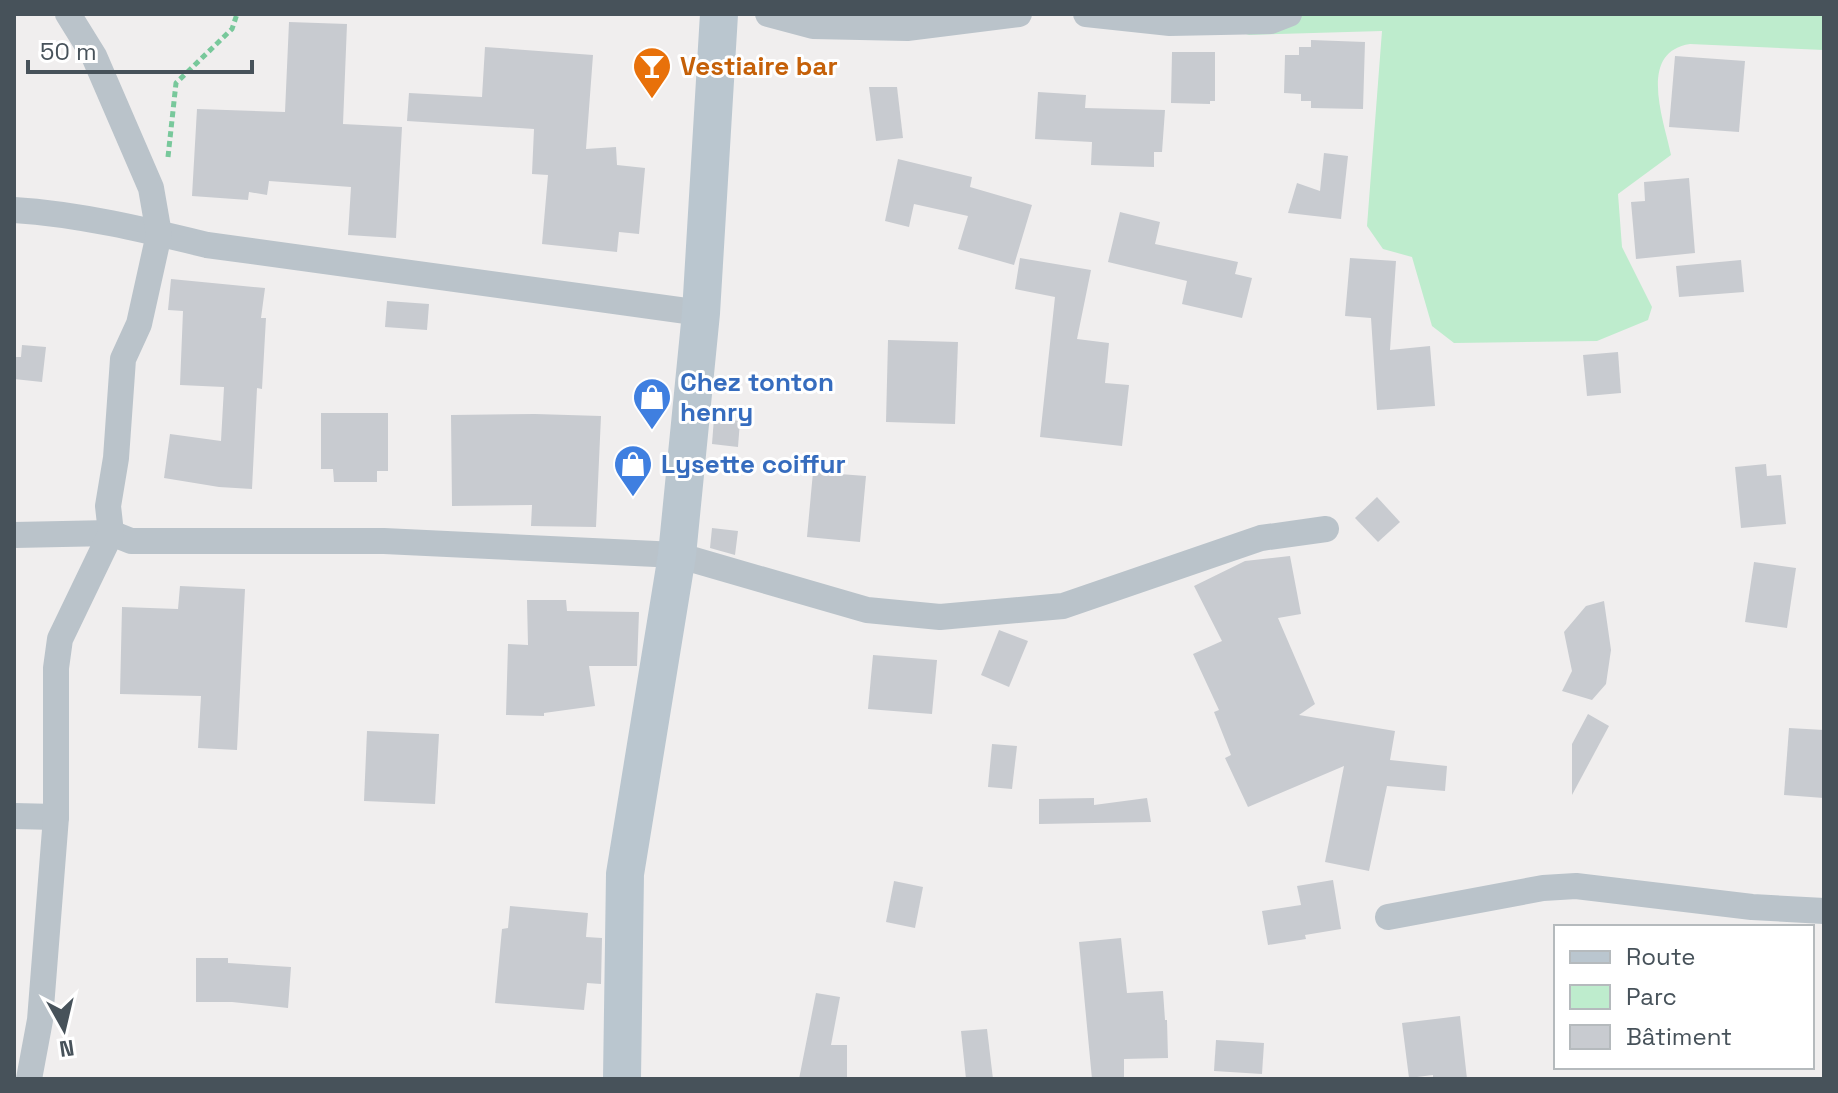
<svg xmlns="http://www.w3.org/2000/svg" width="1838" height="1093" font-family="'Space Grotesk',sans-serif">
<rect width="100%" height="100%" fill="#f0eeee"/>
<path fill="#beeccd" d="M1205 14H1824V50L1690 44C1637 52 1664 120 1671 155L1618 194 1622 247 1652 307 1648 320 1597 341 1454 343 1432 326 1412 257 1383 249 1367 226 1382 31 1249 35 1208 21Z"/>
<g fill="#c8cbd0">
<path d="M289 22 347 24 343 124 402 127 396 238 348 235 351 187 269 181 267 195 249 192 248 200 192 196 197 109 285 112Z"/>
<path d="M1311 40 1365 42 1363 109 1311 108V101H1301V94L1284 93 1285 55H1299V47H1311Z"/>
<path d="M485 47 593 55 586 149 616 147 617 165 645 168 639 234 619 232 617 252 542 244 548 175 532 174 534 129 407 121 409 93 482 97Z"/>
<path d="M1172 52H1215V101H1210V104L1171 103Z"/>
<path d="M1675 56 1745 61 1739 132 1669 127Z"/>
<path d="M869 87H897L903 138 876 141Z"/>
<path d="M1038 92 1086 95 1085 108 1165 110 1162 152H1154V167L1091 165 1092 142 1035 139Z"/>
<path d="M1324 153 1348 156 1341 219 1288 213 1297 183 1320 191Z"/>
<path d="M898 159 972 177 970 187 1032 205 1014 265 958 249 968 216 914 204 909 227 885 221Z"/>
<path d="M1689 178 1695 253 1636 259 1631 202 1645 201 1644 182Z"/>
<path d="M1120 212 1160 222 1155 244 1238 262 1235 274 1252 278 1242 318 1182 304 1187 281 1108 262Z"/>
<path d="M1020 258 1091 270 1077 339 1109 343 1105 383 1129 385 1122 446 1040 437 1055 297 1015 289Z"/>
<path d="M1350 258 1396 261 1390 350 1430 346 1435 406 1377 410 1371 318 1345 316Z"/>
<path d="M1741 260 1744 292 1679 297 1676 266Z"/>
<path d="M171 279 265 288 261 318H266L262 389 257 388 252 489 219 487 164 478 170 434 221 441 224 387 180 385 183 311 168 310Z"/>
<path d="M387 301 429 304 427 330 385 327Z"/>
<path d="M888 340 958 342 955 424 886 422Z"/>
<path d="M22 345 46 347 42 382 14 379V357H21Z"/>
<path d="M1618 352 1621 393 1587 396 1583 355Z"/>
<path d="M321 413H388V471H377V482H334L333 469H321Z"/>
<path d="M535 414 601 416 596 527 531 526 532 505 452 506 451 415Z"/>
<path d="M714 418 740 421 738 447 712 444Z"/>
<path d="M1766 464 1767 476 1781 475 1786 524 1741 528 1735 467Z"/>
<path d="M813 472 866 476 860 542 807 537Z"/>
<path d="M1377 497 1400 522 1378 542 1355 518Z"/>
<path d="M712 528 738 531 735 555 710 548Z"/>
<path d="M1290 556 1301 614 1278 618 1315 704 1299 715 1395 731 1390 760 1447 766 1445 791 1387 786 1369 871 1325 862 1344 766 1248 807 1225 758 1231 755 1214 712 1219 710 1193 654 1222 641 1194 586 1245 561Z"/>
<path d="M1754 562 1796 568 1787 628 1745 622Z"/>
<path d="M180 586 245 589 237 750 198 748 201 696 120 694 122 607 178 609Z"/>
<path d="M527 600H566L567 611 639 612 637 666H589L595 706 544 713V716L506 715 508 644 528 645Z"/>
<path d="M1604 601 1611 650 1606 684 1592 700 1562 691 1572 671 1564 632 1586 606Z"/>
<path d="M999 630 1028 641 1009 687 981 675Z"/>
<path d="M873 655 937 660 932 714 868 709Z"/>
<path d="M1588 714 1609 726 1572 795V744Z"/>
<path d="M1789 728 1824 730V798L1784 795Z"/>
<path d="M367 731 439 734 435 804 364 801Z"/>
<path d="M992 744 1017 746 1012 789 988 787Z"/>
<path d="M1094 798V805L1147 798 1151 822 1039 824V799Z"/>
<path d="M1333 880 1341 929 1305 935 1306 939 1268 945 1262 911 1301 905 1297 886Z"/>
<path d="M894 881 923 887 915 928 886 922Z"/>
<path d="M510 906 588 913 586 937 602 938 601 984 587 983 584 1010 495 1003 502 929 508 928Z"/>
<path d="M1121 938 1127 993 1163 991 1165 1020H1167L1168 1058 1124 1059V1079H1092L1079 942Z"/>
<path d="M196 958H228V963L291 967 288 1008 232 1002H196Z"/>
<path d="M816 993 840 997 831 1045H847V1079H799Z"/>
<path d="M1460 1016 1467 1079H1433V1075L1409 1078 1402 1023Z"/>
<path d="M987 1029 993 1079H966L961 1031Z"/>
<path d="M1216 1040 1264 1043 1262 1074 1214 1071Z"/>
</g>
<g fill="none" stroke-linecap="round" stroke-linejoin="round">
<path stroke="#78c89b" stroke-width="5" stroke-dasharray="6 4" stroke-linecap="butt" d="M168 157 176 83 232 29 237 14"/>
<g stroke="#bac3ca" stroke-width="26">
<path d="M768 14 813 26 907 28 1019 14"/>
<path d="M1086 14 1170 23 1271 21 1289 14"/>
<path d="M14 210C79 214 145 230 207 245L701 313"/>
<path d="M14 535 111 533 131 541H384L677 555 867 610 940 617 1063 606 1261 538 1326 529"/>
<path d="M14 816 56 817"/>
<path d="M1388 917 1543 888 1576 886 1752 907 1824 911"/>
<path d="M29 1079 40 1020 56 817V668L60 639 111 533 108 506 116 458 123 359 139 324 159 234 151 188 94 56 68 14"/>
</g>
<path stroke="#bac6cf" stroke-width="38" d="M622 1079 625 874 677 555 701 313 719 14"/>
</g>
<defs>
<symbol id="bar-pin" viewBox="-11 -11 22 30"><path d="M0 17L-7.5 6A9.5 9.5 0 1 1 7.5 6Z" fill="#e8710a" stroke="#fff"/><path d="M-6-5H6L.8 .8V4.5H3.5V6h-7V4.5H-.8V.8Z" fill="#fff"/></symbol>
<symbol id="shop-pin" viewBox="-11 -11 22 30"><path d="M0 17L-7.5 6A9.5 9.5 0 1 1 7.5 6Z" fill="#3f7fe0" stroke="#fff"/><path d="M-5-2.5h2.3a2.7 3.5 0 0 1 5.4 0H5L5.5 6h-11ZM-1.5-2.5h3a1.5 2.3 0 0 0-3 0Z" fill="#fff"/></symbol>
</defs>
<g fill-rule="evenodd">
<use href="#bar-pin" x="630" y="44" width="44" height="60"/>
<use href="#shop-pin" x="630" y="375" width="44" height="60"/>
<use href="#shop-pin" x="611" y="442" width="44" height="60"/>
</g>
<g text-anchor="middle" stroke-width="6" stroke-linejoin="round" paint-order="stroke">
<g font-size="26" font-weight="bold" fill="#c56008" stroke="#fff" text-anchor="start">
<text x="680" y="75">Vestiaire bar</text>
</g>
<g font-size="26" font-weight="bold" fill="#366cbe" stroke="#fff" text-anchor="start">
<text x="680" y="391">Chez tonton<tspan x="680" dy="30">henry</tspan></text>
<text x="661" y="473">Lysette coiffur</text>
</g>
</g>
<rect width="1838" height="1093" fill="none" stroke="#47525a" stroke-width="32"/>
<rect x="1554" y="925" width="260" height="144" fill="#ffffff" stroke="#b5babd" stroke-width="2"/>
<rect x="1570" y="951" width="40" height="12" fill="#bac6cf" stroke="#b5babd" stroke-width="2"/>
<text x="1626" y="965" font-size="24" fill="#47525a">Route</text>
<rect x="1570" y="985" width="40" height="24" fill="#beeccd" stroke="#b5babd" stroke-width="2"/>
<text x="1626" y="1005" font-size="24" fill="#47525a">Parc</text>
<rect x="1570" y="1025" width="40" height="24" fill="#c8cbd0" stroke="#b5babd" stroke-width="2"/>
<text x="1626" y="1045" font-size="24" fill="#47525a">Bâtiment</text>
<g transform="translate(64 1029) rotate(172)" stroke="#ffffff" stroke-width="6" paint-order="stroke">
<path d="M0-6L14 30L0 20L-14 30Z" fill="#47525a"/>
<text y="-12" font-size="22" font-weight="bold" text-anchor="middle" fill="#47525a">N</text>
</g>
<path d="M28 60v12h224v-12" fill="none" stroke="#47525a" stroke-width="4"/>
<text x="40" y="60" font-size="24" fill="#47525a" stroke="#ffffff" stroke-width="6" paint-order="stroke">50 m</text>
</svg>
